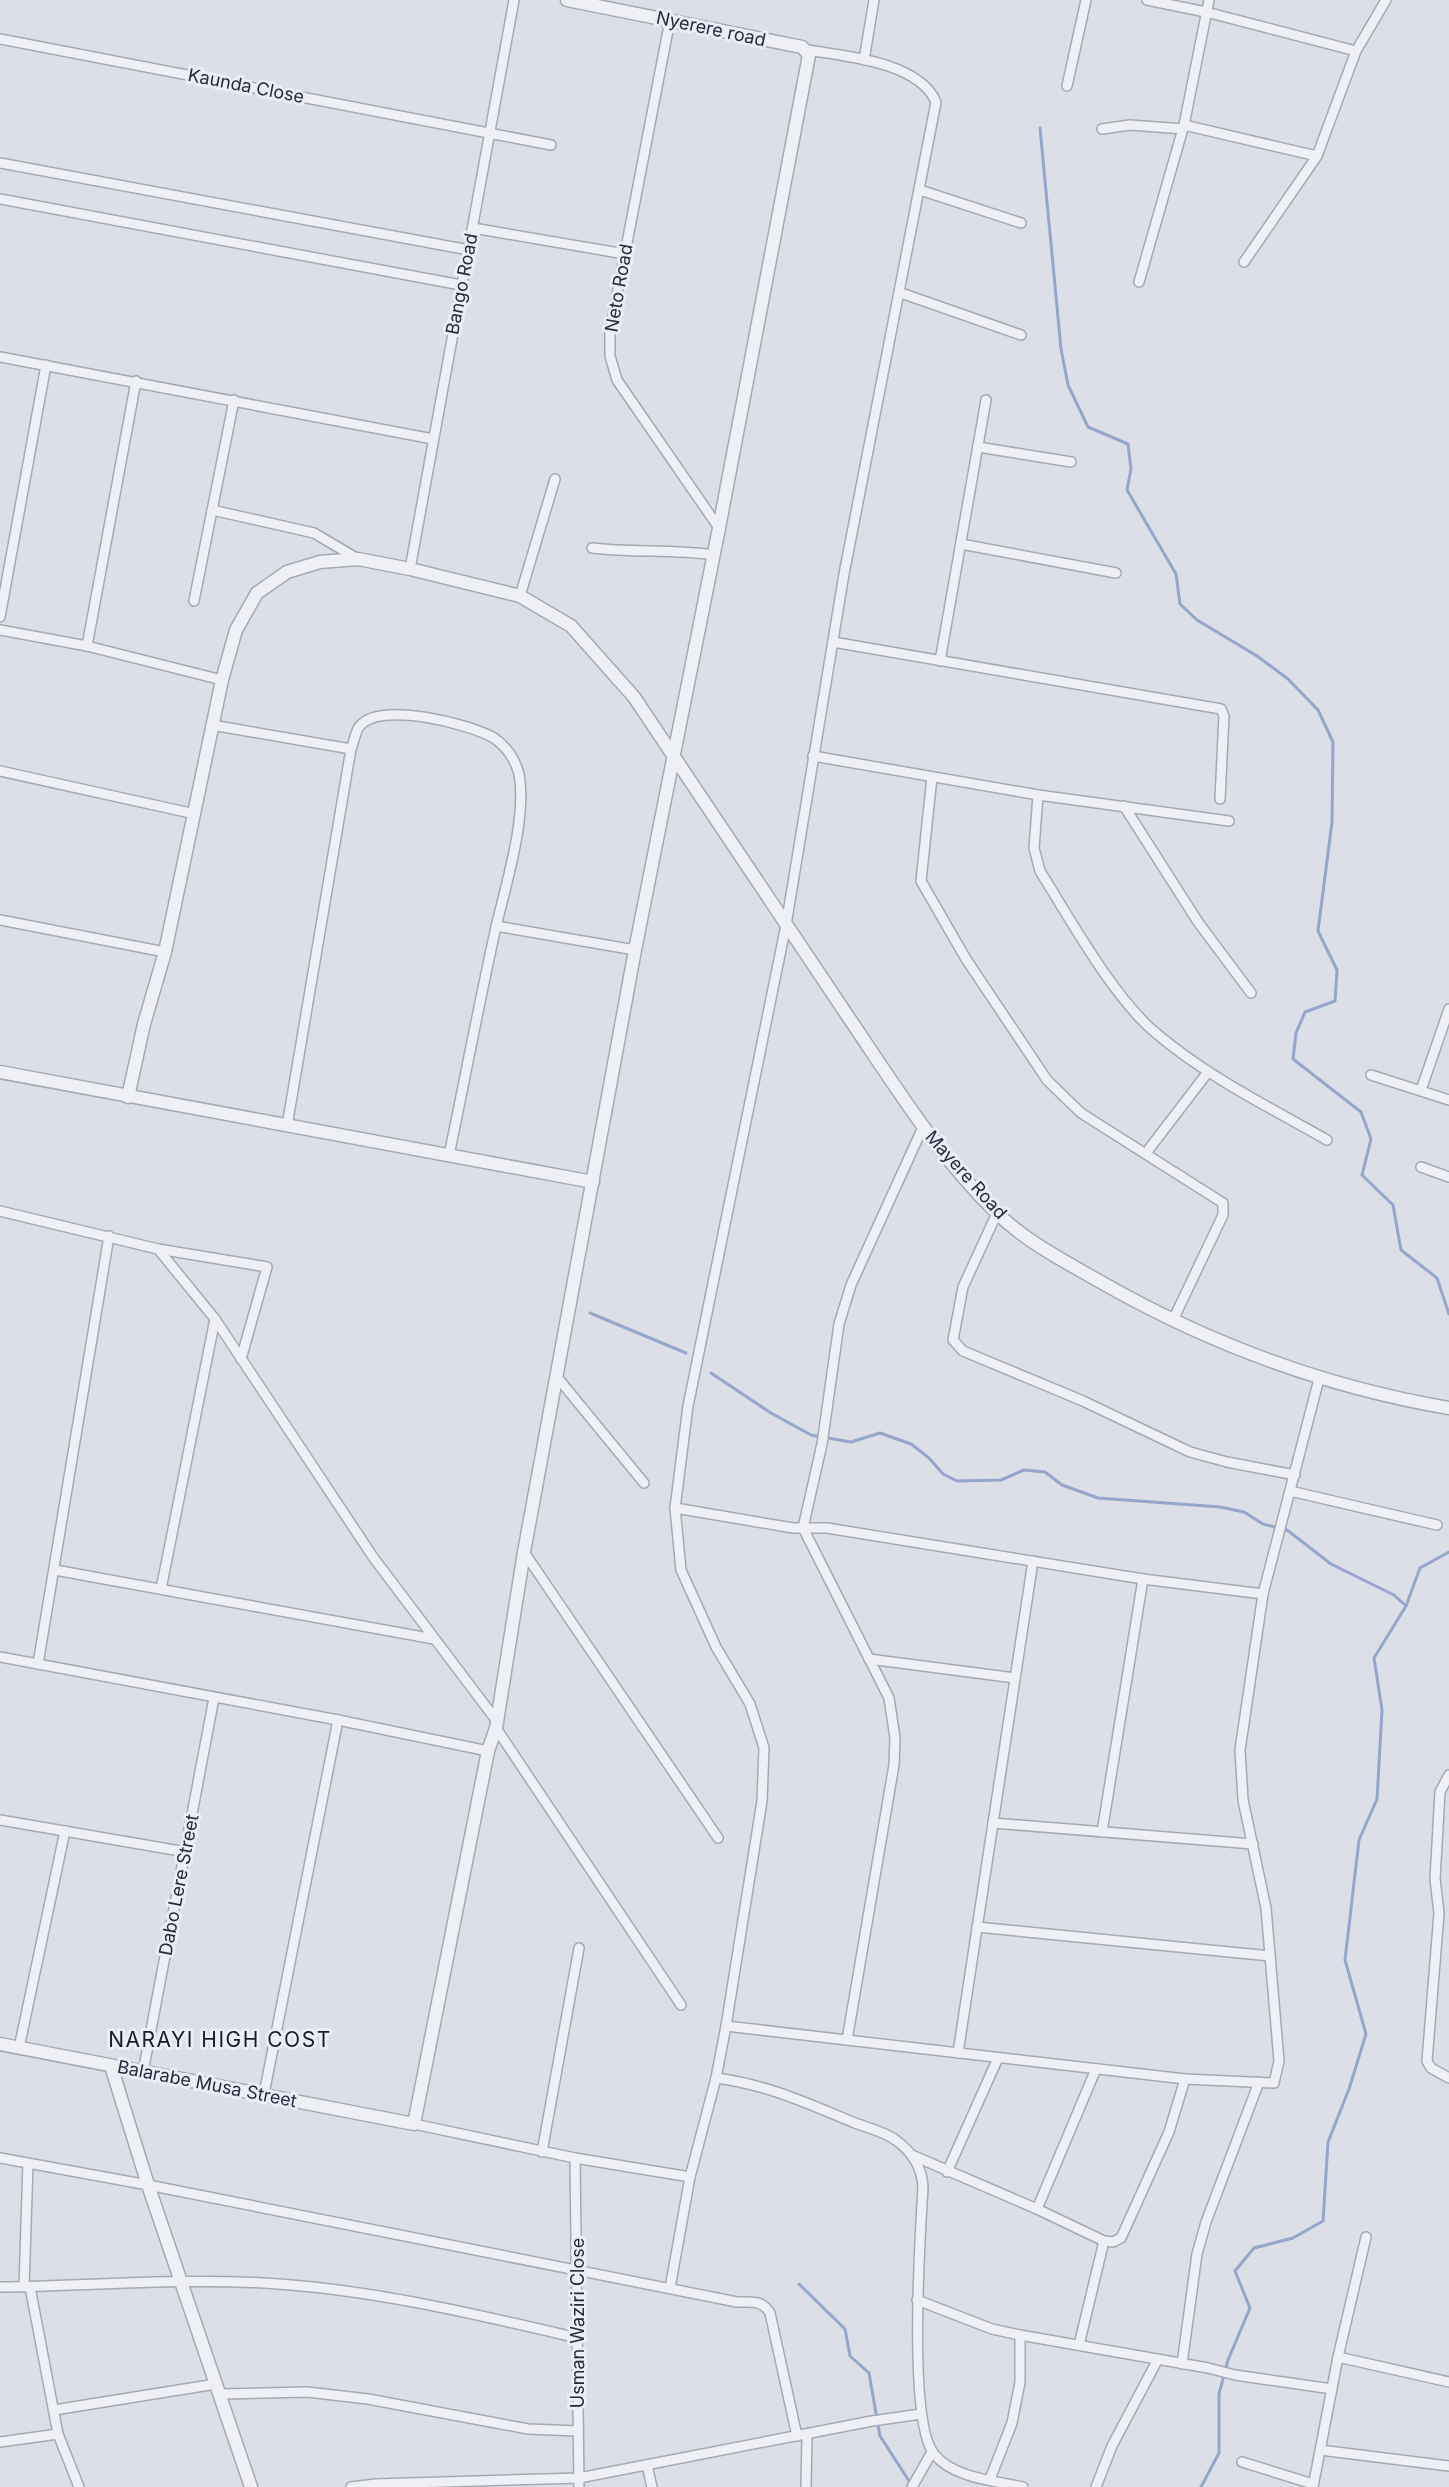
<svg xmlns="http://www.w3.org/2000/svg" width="1449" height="2487" font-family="Inter,sans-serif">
<rect width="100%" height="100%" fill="#dcdfe7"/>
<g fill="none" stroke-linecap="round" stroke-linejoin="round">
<g stroke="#94a6ca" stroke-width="3">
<path d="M1040 128 1061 349 1068 385 1088 427 1128 444 1131 469 1127 490 1176 574 1180 604 1197 620 1257 656 1288 679 1318 710 1333 742 1332 822 1318 931 1337 970 1335 1001 1305 1012 1296 1033 1293 1059 1361 1112 1371 1139 1362 1175 1393 1205 1401 1250 1437 1278 1449 1314"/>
<path d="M590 1313 686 1353"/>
<path d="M711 1373 771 1413 811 1435 851 1442 880 1433 911 1444 929 1458 943 1474 957 1481 1001 1480 1024 1470 1045 1472 1062 1485 1098 1498 1220 1507 1244 1512 1263 1524 1287 1530 1331 1564 1394 1595 1406 1606"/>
<path d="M799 2284 845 2329 850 2356 869 2373 880 2436 911 2484"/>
<path d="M1201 2487 1219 2453V2394L1228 2360 1250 2308 1235 2271 1254 2248 1293 2238 1323 2221 1328 2142 1349 2089 1366 2034 1345 1960 1359 1840 1377 1799 1382 1710 1374 1658 1406 1606 1420 1568 1449 1552"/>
</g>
<defs>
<g id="minor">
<path d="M1147 0 1206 12 1356 51"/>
<path d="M670 20 610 331V356L617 380 719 528"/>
<path d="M0 39 551 145"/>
<path d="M864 60 874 0"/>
<path d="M1067 86 1086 0"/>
<path d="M1184 125 1317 156"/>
<path d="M1102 129 1130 125 1183 129"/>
<path d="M0 163 469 250"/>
<path d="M920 190 1021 223"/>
<path d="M0 199 461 285"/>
<path d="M473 228 625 254"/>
<path d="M1244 262 1317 156 1356 51 1386 0"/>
<path d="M1139 282 1184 125 1209 0"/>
<path d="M901 293 1021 335"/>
<path d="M0 357 433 439"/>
<path d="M978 447 1071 462"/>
<path d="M212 510 314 533 358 559"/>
<path d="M961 544 1116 573"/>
<path d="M592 548C633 553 673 549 714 555"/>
<path d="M410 569 514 0"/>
<path d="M520 596 555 479"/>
<path d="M194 601 234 400"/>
<path d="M0 617 46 365"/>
<path d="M0 630 87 646 222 680"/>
<path d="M833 642 1221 709 1224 716 1220 799"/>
<path d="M87 646 136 381"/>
<path d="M940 661 986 400"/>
<path d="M212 725 351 749"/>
<path d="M813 756 1038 795 1229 821"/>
<path d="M0 771 195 814"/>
<path d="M932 777 921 881 966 959 1047 1080 1081 1113 1223 1203V1215L1173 1320"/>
<path d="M1038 795 1034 848 1040 871C1070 919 1114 999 1157 1034 1208 1077 1269 1107 1327 1140"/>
<path d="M1124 806 1198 922 1251 993"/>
<path d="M0 920 165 952"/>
<path d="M496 926 635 950"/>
<path d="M1371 1075 1449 1100"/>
<path d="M1421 1090 1449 1009"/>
<path d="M287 1126 351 749C354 742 355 733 359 727 378 700 470 724 494 738 507 747 515 759 519 774 527 818 506 884 496 927 479 1003 465 1079 449 1155"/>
<path d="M1146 1153 1208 1072"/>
<path d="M1421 1167 1449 1177"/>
<path d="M0 1211 158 1249 215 1319 373 1557 496 1720"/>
<path d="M997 1213 963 1287 953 1340 963 1351 1083 1401 1190 1452 1227 1462 1295 1475"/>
<path d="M158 1249 267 1267 241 1359"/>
<path d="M557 1377 644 1483"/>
<path d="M1290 1491 1437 1525"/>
<path d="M675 1508 793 1528H827L1143 1579 1263 1594"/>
<path d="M524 1552 718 1838"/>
<path d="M55 1570 434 1639"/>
<path d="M161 1589 215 1319"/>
<path d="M0 1657 338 1720 488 1751"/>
<path d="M869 1659 1015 1678"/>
<path d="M38 1664 109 1236"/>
<path d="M496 1728 681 2005"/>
<path d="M1449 1775 1440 1792 1435 1879 1439 1913 1427 2061 1431 2068 1449 2078"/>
<path d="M0 1820 186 1852"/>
<path d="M993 1823 1253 1844"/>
<path d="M1102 1832 1143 1579"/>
<path d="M977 1927 1270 1956"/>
<path d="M726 2026 1185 2079 1274 2083 1279 2061 1266 1908 1243 1800 1240 1750 1263 1594 1319 1379"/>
<path d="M847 2040 894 1765 895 1738 889 1698 803 1528 822 1444 839 1324 851 1285 923 1127"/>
<path d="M19 2048 65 1831"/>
<path d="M958 2053 1033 1561"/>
<path d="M143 2072 214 1698"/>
<path d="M716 2078C769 2085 806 2103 855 2123 868 2128 886 2132 897 2141 913 2153 922 2167 923 2187 920 2235 908 2422 934 2454 953 2478 995 2481 1023 2487"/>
<path d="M264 2094 338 1720"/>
<path d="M414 2124 575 2158 690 2177"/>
<path d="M542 2152 579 1948"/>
<path d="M914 2156 1037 2209 1104 2241 1113 2242 1121 2238 1169 2132 1185 2079"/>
<path d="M0 2158 148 2185 737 2302C752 2302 762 2300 770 2313L797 2436"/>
<path d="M575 2158 579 2487"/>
<path d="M947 2172 998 2058"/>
<path d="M1037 2209 1096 2069"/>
<path d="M0 2287C88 2286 176 2278 264 2283 371 2289 475 2314 578 2338"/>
<path d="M24 2287 28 2163"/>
<path d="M30 2287 58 2434 79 2487"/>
<path d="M670 2288 690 2177 716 2078 726 2026 762 1801 764 1748 750 1704 716 1647 681 1570 675 1508 688 1406 786 925 844 574 936 102C919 62 845 56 807 50"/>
<path d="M917 2300 992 2329 1020 2335 1208 2368 1235 2375 1332 2389"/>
<path d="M1079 2345 1104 2241"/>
<path d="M1338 2357 1449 2382"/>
<path d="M1182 2364 1197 2254 1206 2222 1259 2082"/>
<path d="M219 2394 307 2392 368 2399 528 2429 578 2431"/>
<path d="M54 2410 216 2384"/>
<path d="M0 2442 58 2434"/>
<path d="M1320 2450 1449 2466"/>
<path d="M1242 2462 1313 2484"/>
<path d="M647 2465 652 2487"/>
<path d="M990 2479 1012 2423 1020 2382V2335"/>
<path d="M351 2487 376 2484 579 2478 872 2421 921 2414"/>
<path d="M806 2487 807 2434"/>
<path d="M912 2487 932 2452"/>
<path d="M1096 2487 1112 2446 1158 2359"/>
<path d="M1313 2487 1338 2357 1366 2237"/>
</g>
<g id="tertiary">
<path d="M0 1072 593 1182"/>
<path d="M128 1097 144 1024 165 952 222 680 236 630 257 593 287 572 320 562 358 559 410 569 520 596 571 626 634 697C706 804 777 911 849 1018 894 1084 938 1156 996 1212 1025 1241 1064 1261 1099 1281 1209 1344 1325 1387 1449 1408"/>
<path d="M0 2044 414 2124 488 1751 496 1728 524 1552 635 950 719 528 809 55 802 47 567 0"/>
<path d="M111 2066 148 2185 251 2487"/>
</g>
</defs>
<use href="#minor" stroke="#a5a9b4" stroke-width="12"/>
<use href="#tertiary" stroke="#a5a9b4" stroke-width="15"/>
<use href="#minor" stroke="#eff0f5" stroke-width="9"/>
<use href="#tertiary" stroke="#eff0f5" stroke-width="12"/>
</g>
<g text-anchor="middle" stroke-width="6" stroke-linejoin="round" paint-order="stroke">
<g font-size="18" fill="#252a3e" stroke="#ebeef5">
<text transform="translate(711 29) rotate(12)" y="6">Nyerere road</text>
<text transform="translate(246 86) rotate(11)" y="6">Kaunda Close</text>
<text transform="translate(462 284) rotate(-79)" y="6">Bango Road</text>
<text transform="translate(619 288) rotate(-80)" y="6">Neto Road</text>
<text transform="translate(966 1175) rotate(48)" y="6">Mayere Road</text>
<text transform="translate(179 1885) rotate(-79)" y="6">Dabo Lere Street</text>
<text transform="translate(207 2084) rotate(11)" y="6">Balarabe Musa Street</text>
<text transform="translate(578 2323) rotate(-90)" y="6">Usman Waziri Close</text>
</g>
<g font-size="21" letter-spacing="1.5" fill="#171c2e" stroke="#ebeef5">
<text x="220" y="2047">NARAYI HIGH COST</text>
</g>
</g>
</svg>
